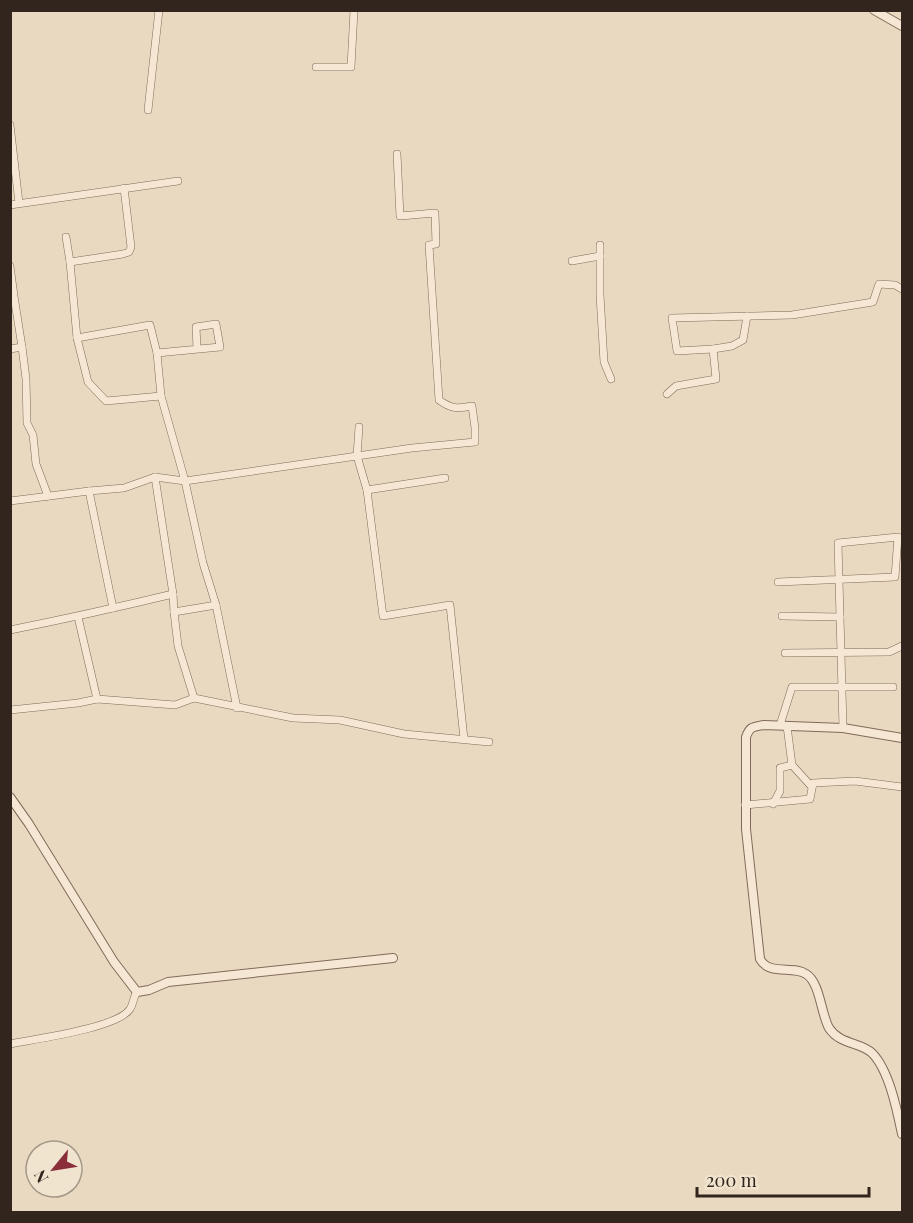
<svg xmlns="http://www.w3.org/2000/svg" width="913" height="1223" font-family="'Playfair Display',serif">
<rect width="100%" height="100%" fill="#e9d9c1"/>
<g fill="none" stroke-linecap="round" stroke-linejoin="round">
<defs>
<g id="minor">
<path d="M316 67H351L354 10"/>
<path d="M148 110 159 10"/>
<path d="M10 125 19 203"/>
<path d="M10 205 178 181"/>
<path d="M66 237 70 262 77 338 88 382 106 401 161 396"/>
<path d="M600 245V295L604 362 611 379"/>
<path d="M572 261 600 256"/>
<path d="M70 262 123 254 129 252 131 247 124 188"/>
<path d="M10 266 14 296 22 347 10 349"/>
<path d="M77 338 150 325 157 353 161 396 185 481 203 563 216 605 237 708"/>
<path d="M22 347 26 379 27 423 33 435 36 464 48 496"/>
<path d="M713 349 732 346 743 340 747 316"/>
<path d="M157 353 220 347 216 324 196 327 197 348"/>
<path d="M667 394 676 386 716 379 713 349 677 351 672 318 792 315 873 302 879 284 895 285 902 289"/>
<path d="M359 427 357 456 367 490 383 616 450 605 464 739"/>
<path d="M155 477 173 594 174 612 178 646 194 698"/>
<path d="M367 490 445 478"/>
<path d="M89 491 113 608"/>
<path d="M10 501 89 491 124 488 155 477 185 481 412 448 475 442V428L472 406C458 409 451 409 439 400L429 245 436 244 435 213 400 216 397 154"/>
<path d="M778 582 895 577 898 537 838 543 843 728"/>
<path d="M174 612 216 605"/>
<path d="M782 616 840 617"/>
<path d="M78 617 97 699"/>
<path d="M10 630C65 619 119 607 173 594"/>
<path d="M785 653 889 652 902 646"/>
<path d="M10 710 78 703 97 699 175 705 194 698 293 718 340 720 404 734 489 742"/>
<path d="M780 725 792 687H893"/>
<path d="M787 726 792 765"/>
<path d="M773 804 780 791V768L792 765 812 787"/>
<path d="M745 805 810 799 813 783 855 781 902 787"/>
<path d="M10 1044C35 1039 118 1028 130 1009 134 1003 133 997 137 992"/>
</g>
<g id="tertiary">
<path d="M874 10 902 26"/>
<path d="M902 738 843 728 764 725C753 727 750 726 746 737V829L760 959C769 976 793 965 806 974 820 982 821 1014 829 1028 840 1045 861 1042 872 1053 889 1070 897 1110 902 1134"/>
<path d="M10 797 29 824 114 962 137 992 149 990 168 982 393 958"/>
</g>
</defs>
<use href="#minor" stroke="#816a5a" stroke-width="8"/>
<use href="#tertiary" stroke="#816a5a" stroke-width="10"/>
<use href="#minor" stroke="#f5e7d3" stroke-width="7"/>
<use href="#tertiary" stroke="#f5e7d3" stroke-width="8"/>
</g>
<rect width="913" height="1223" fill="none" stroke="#32251d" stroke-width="24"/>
<g transform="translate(54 1169) rotate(240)"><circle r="28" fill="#f1e4cf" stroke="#a59888" stroke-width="1.5"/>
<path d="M0-4.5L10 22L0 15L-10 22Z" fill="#8a2f3a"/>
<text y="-9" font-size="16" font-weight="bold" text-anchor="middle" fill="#32251d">N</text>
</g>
<path d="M697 1187v9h172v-9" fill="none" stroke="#32251d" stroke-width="3"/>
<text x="706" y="1187" font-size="18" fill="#32251d" stroke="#f1e4cf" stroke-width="4.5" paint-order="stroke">200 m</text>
</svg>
